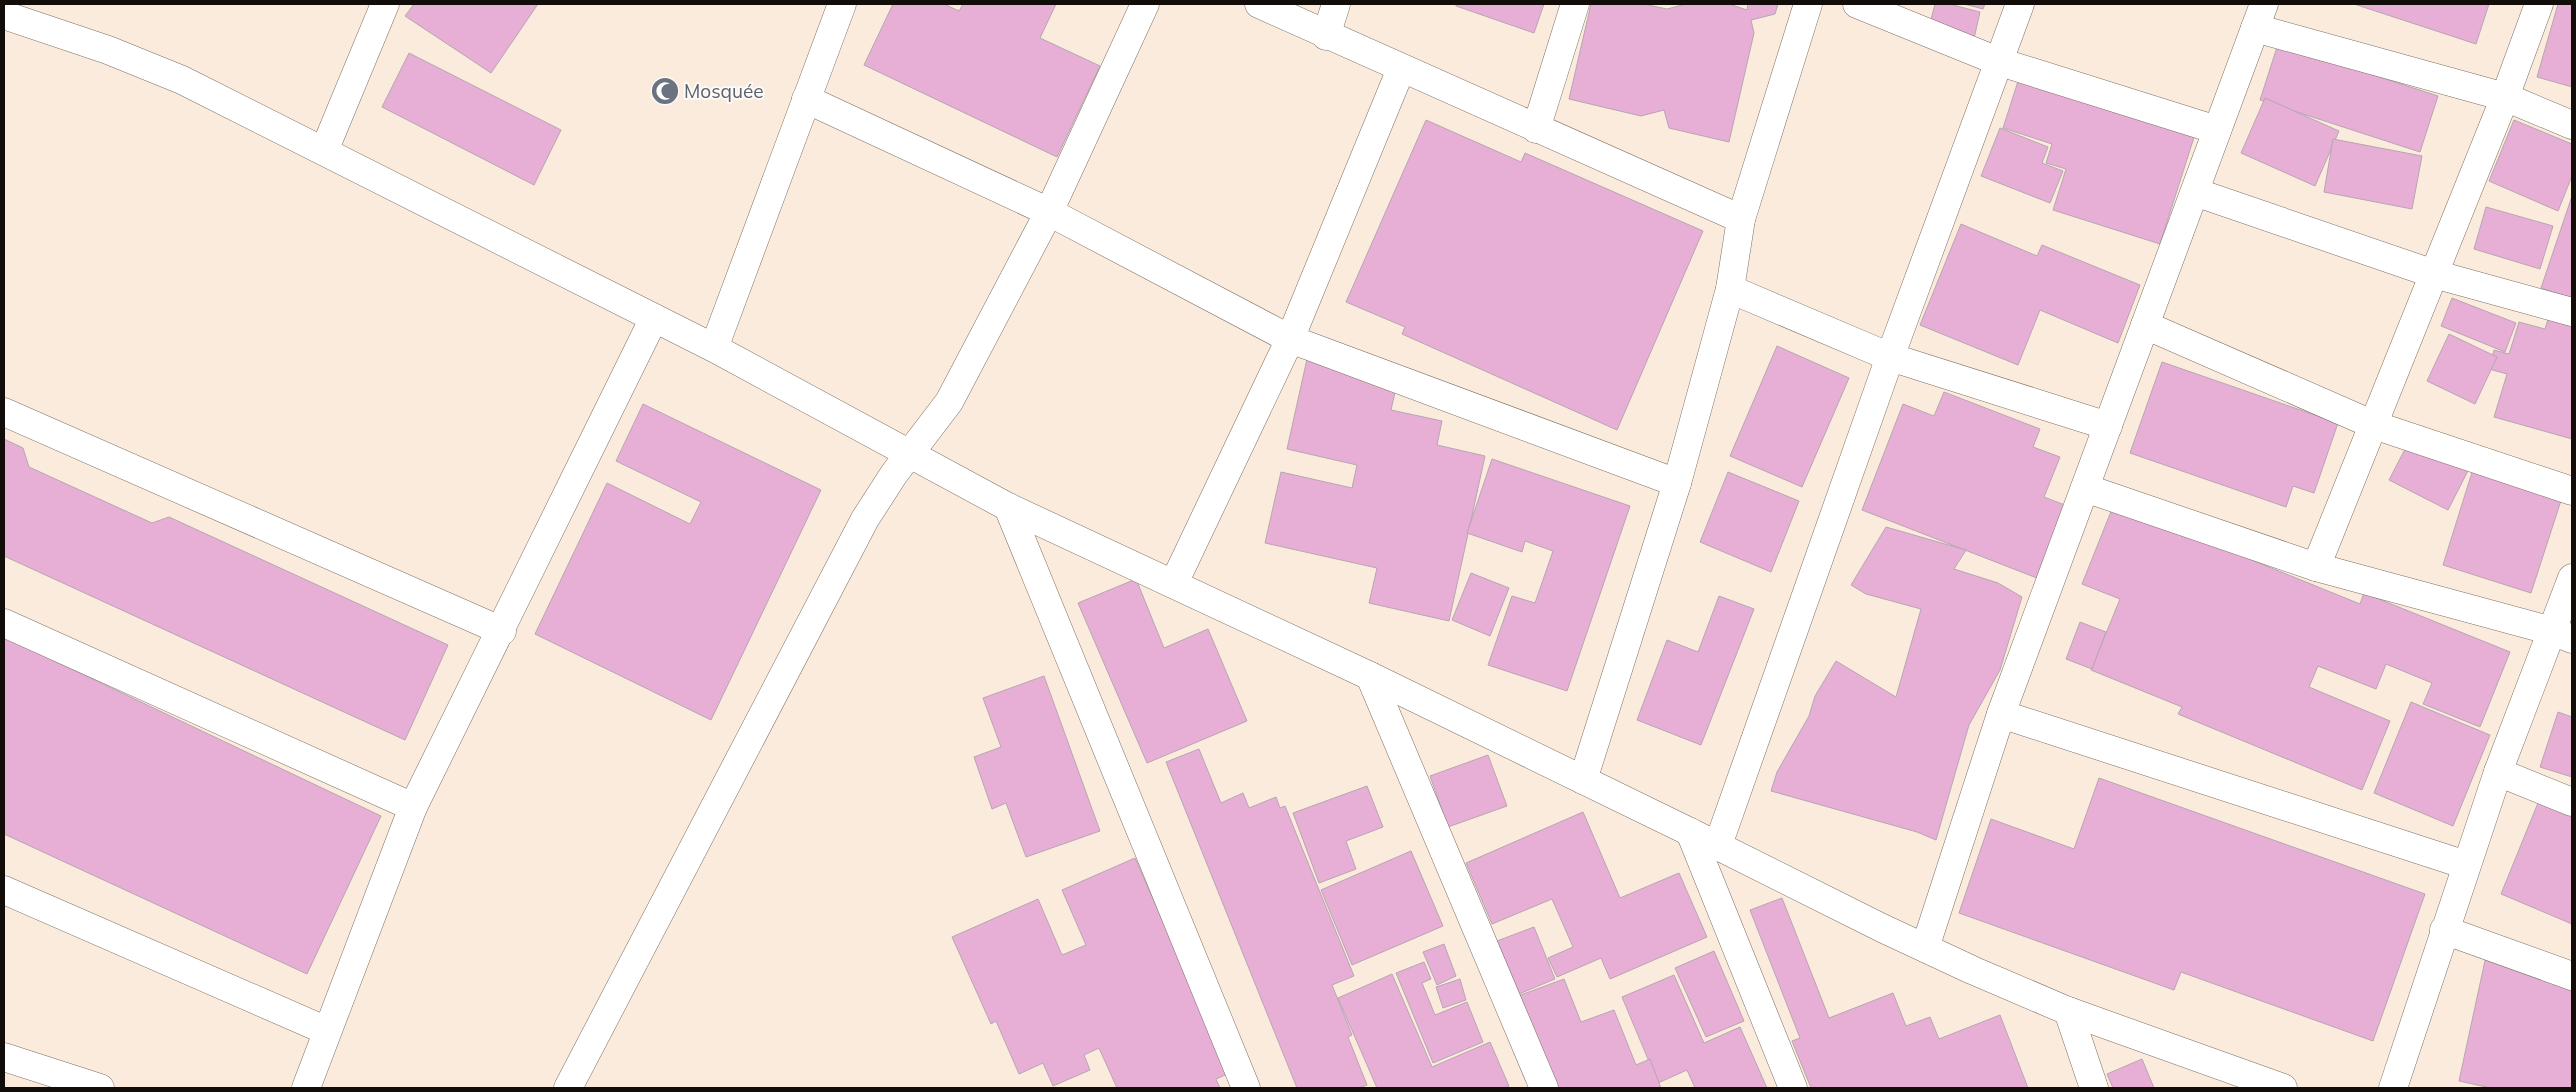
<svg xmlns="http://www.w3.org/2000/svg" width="2576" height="1092" font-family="Mulish,sans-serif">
<rect width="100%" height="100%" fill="#faebdd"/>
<g fill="#e7aed6" stroke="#b7a6b1">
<path d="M414 4H538L491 73 405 16Z"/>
<path d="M893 4H944L959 11 963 4H1056L1040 38 1100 66 1057 157 864 65Z"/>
<path d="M1456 4H1544L1534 33 1456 6Z"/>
<path d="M1591 4H1643L1667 9 1686 4H1729L1747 10 1748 4H1778L1775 14 1751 20 1754 33 1729 142 1669 128 1664 110 1641 116 1569 99Z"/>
<path d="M1935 4H1949L1980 12 1973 43 1928 31Z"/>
<path d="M1964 4H1985L1983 9Z"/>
<path d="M2354 4H2489L2476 44Z"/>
<path d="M2558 4H2572V87L2537 77Z"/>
<path d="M2278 44 2438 96 2420 152 2260 100Z"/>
<path d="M409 53 561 130 534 185 382 107Z"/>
<path d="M2020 75 2196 131 2160 244 2053 210 2066 169 2046 163 2052 144 2003 128Z"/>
<path d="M2265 98 2339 131 2315 186 2241 153Z"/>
<path d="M1426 120 1521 162 1525 153 1703 231 1617 430 1402 334 1405 327 1346 302Z"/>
<path d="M2514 120 2572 144V176L2558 211 2489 181Z"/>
<path d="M2000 128 2048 147 2042 163 2063 171 2050 203 1981 176Z"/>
<path d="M2333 139 2422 156 2412 209 2324 192Z"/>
<path d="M2572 196V298L2541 288Z"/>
<path d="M2486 207 2553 226 2540 269 2474 249Z"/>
<path d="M1961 224 2037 256 2042 245 2140 285 2118 343 2040 310 2018 365 1920 325Z"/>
<path d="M2452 298 2516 323 2505 352 2441 326Z"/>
<path d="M2550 313 2572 320V439L2494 417 2507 374 2489 369 2494 350 2509 354 2519 322 2545 329Z"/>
<path d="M2449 334 2497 357 2475 404 2427 381Z"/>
<path d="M1777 346 1849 378 1802 487 1730 456Z"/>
<path d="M1307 359 1398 379 1391 410 1442 421 1437 445 1485 456 1449 621 1369 603 1377 568 1265 543 1281 472 1352 488 1357 465 1287 449Z"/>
<path d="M2162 362 2338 423 2314 493 2293 486 2286 507 2130 453Z"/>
<path d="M1944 392 2040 429 2033 447 2060 457 2044 497 2070 507 2042 580 1862 510 1903 404 1934 416Z"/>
<path d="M643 404 821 490 711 720 535 634 607 483 690 524 701 502 616 461Z"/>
<path d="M2416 428 2475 457 2448 510 2389 480Z"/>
<path d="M4 439 23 448 29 467 152 523 169 517 448 645 405 740 4 556Z"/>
<path d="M2479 450 2568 479 2531 593 2443 565Z"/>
<path d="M1492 459 1630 506 1567 691 1488 665 1512 596 1535 603 1553 551 1525 541 1522 552 1467 533Z"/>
<path d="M1728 472 1799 501 1771 572 1700 542Z"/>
<path d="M2114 504 2360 604 2364 593 2510 652 2480 727 2423 704 2432 683 2386 664 2376 689 2318 666 2309 687 2390 721 2362 790 2178 714 2182 707 2091 670 2120 599 2082 584Z"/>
<path d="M1886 527 1966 550 1954 569 1998 583 2022 597 2000 670 1969 725 1936 840 1917 832 1771 791 1777 772 1809 716 1815 696 1836 661 1896 697 1921 609 1866 594 1851 585Z"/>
<path d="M1471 573 1509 588 1490 636 1452 620Z"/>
<path d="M1136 579 1164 648 1208 629 1247 721 1147 763 1078 603Z"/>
<path d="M1719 596 1754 609 1701 745 1637 720 1667 640 1698 652Z"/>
<path d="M2080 622 2106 632 2092 669 2066 659Z"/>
<path d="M4 637 381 816 307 974 4 834Z"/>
<path d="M1044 676 1100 831 1026 857 1006 803 992 809 974 757 1001 747 983 698Z"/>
<path d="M2411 702 2490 735 2453 826 2374 793Z"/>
<path d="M2558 712 2572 717V777L2540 767Z"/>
<path d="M1199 749 1221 803 1243 793 1249 808 1276 797 1280 808 1285 806 1354 976 1332 985 1352 1035 1348 1037 1367 1085 1359 1088H1297L1166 762Z"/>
<path d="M1488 755 1507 806 1448 827 1430 776Z"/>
<path d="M2099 778 2425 894 2373 1041 2181 972 2174 990 1959 913 1991 819 2074 849Z"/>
<path d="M1367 786 1383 827 1346 841 1356 869 1319 883 1293 813Z"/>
<path d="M2542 793 2572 806V924L2501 894Z"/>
<path d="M1583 812 1620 898 1679 873 1707 937 1610 979 1601 958 1557 977 1548 958 1573 947 1552 899 1492 924 1466 863Z"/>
<path d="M1411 851 1443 926 1352 965 1321 890Z"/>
<path d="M1135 858 1230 1073 1216 1079 1220 1088H1117L1099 1048 1084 1055 1090 1070 1053 1086 1043 1063 1019 1074 996 1021 991 1024 952 937 1038 899 1062 955 1086 945 1062 890Z"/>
<path d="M1782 898 1829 1018 1893 993 1906 1026 1930 1017 1939 1039 2000 1015 2028 1088H1811L1792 1041 1800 1038 1750 910Z"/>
<path d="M1534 927 1555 979 1519 994 1497 941Z"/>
<path d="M1444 944 1456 976 1437 985 1423 952Z"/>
<path d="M1714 951 1744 1021 1706 1037 1675 968Z"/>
<path d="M2486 956 2572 975V1088H2491L2459 1081Z"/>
<path d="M1424 962 1431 979 1422 983 1435 1015 1467 1002 1483 1042 1433 1063 1396 973Z"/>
<path d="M1392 974 1432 1067 1490 1042 1509 1086 1504 1088H1377L1338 998Z"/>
<path d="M1674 975 1704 1043 1740 1027 1767 1088H1695L1687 1070 1658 1083 1622 997Z"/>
<path d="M1460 979 1466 1000 1443 1008 1436 987Z"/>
<path d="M1564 979 1581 1022 1614 1010 1636 1065 1650 1059 1661 1088H1556L1518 996Z"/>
<path d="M2142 1059 2154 1088H2113L2107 1074Z"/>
</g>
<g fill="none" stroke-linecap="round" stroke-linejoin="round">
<defs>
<g id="minor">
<path d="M1259 4 1741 219"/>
<path d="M1857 4 2000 62 2217 130"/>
<path d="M4 15 108 50 182 80 714 348 1008 507 1370 676 1690 832 1882 928 1972 970 2068 1011 2283 1088"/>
<path d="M2255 28 2505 97 2572 125"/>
<path d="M1326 36 1336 4"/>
<path d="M806 99 1049 212 1290 339 1677 483"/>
<path d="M1536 129 1575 4"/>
<path d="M324 151 385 4"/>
<path d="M2195 192 2434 274 2572 312"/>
<path d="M1730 289 1890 357 2108 426"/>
<path d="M2145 325 2374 425 2572 491"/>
<path d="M714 348 842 4"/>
<path d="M4 412 502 631"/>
<path d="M2085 488 2316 567 2552 631 2572 639"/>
<path d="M1008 507 1246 1088"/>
<path d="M2316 567 2505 97 2539 4"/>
<path d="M1174 583 1290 339 1401 69"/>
<path d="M4 623 413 807"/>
<path d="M1370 676 1544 1088"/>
<path d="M2001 714 2466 865"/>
<path d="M2498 772 2572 802"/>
<path d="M1583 780 1677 483 1730 289 1741 219 1808 4"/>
<path d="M1690 832 1793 1088"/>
<path d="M1718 845 1890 357 2020 4"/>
<path d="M4 890 327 1031"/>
<path d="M2444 930 2572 976"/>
<path d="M1925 948 2001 714 2264 4"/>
<path d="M2068 1011 2094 1088"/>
<path d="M306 1088 413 807 654 318"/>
<path d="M568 1088 865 519 894 474 949 402 1049 212 1145 4"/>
<path d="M2393 1088 2498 772 2572 578"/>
</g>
<path id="major" d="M4 1057 100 1088"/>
</defs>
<use href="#minor" stroke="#7d7064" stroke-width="29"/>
<use href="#major" stroke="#7d7064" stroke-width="29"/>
<use href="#minor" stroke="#fff" stroke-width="28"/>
<use href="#major" stroke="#fff" stroke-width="28"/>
</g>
<defs>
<symbol id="mosque-disc" viewBox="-11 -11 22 22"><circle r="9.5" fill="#6b7280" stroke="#fdfaf7"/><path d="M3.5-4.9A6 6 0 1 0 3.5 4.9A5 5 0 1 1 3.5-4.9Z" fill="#fff"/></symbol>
</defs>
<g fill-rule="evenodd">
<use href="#mosque-disc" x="649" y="75" width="32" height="32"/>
</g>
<g text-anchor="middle" stroke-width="4" stroke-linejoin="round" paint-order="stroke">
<g font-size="19" fill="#5b616d" stroke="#fdfaf7" text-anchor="start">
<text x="684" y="98">Mosquée</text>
</g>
</g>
<rect width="2576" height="1092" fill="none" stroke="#120d09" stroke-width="10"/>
</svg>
